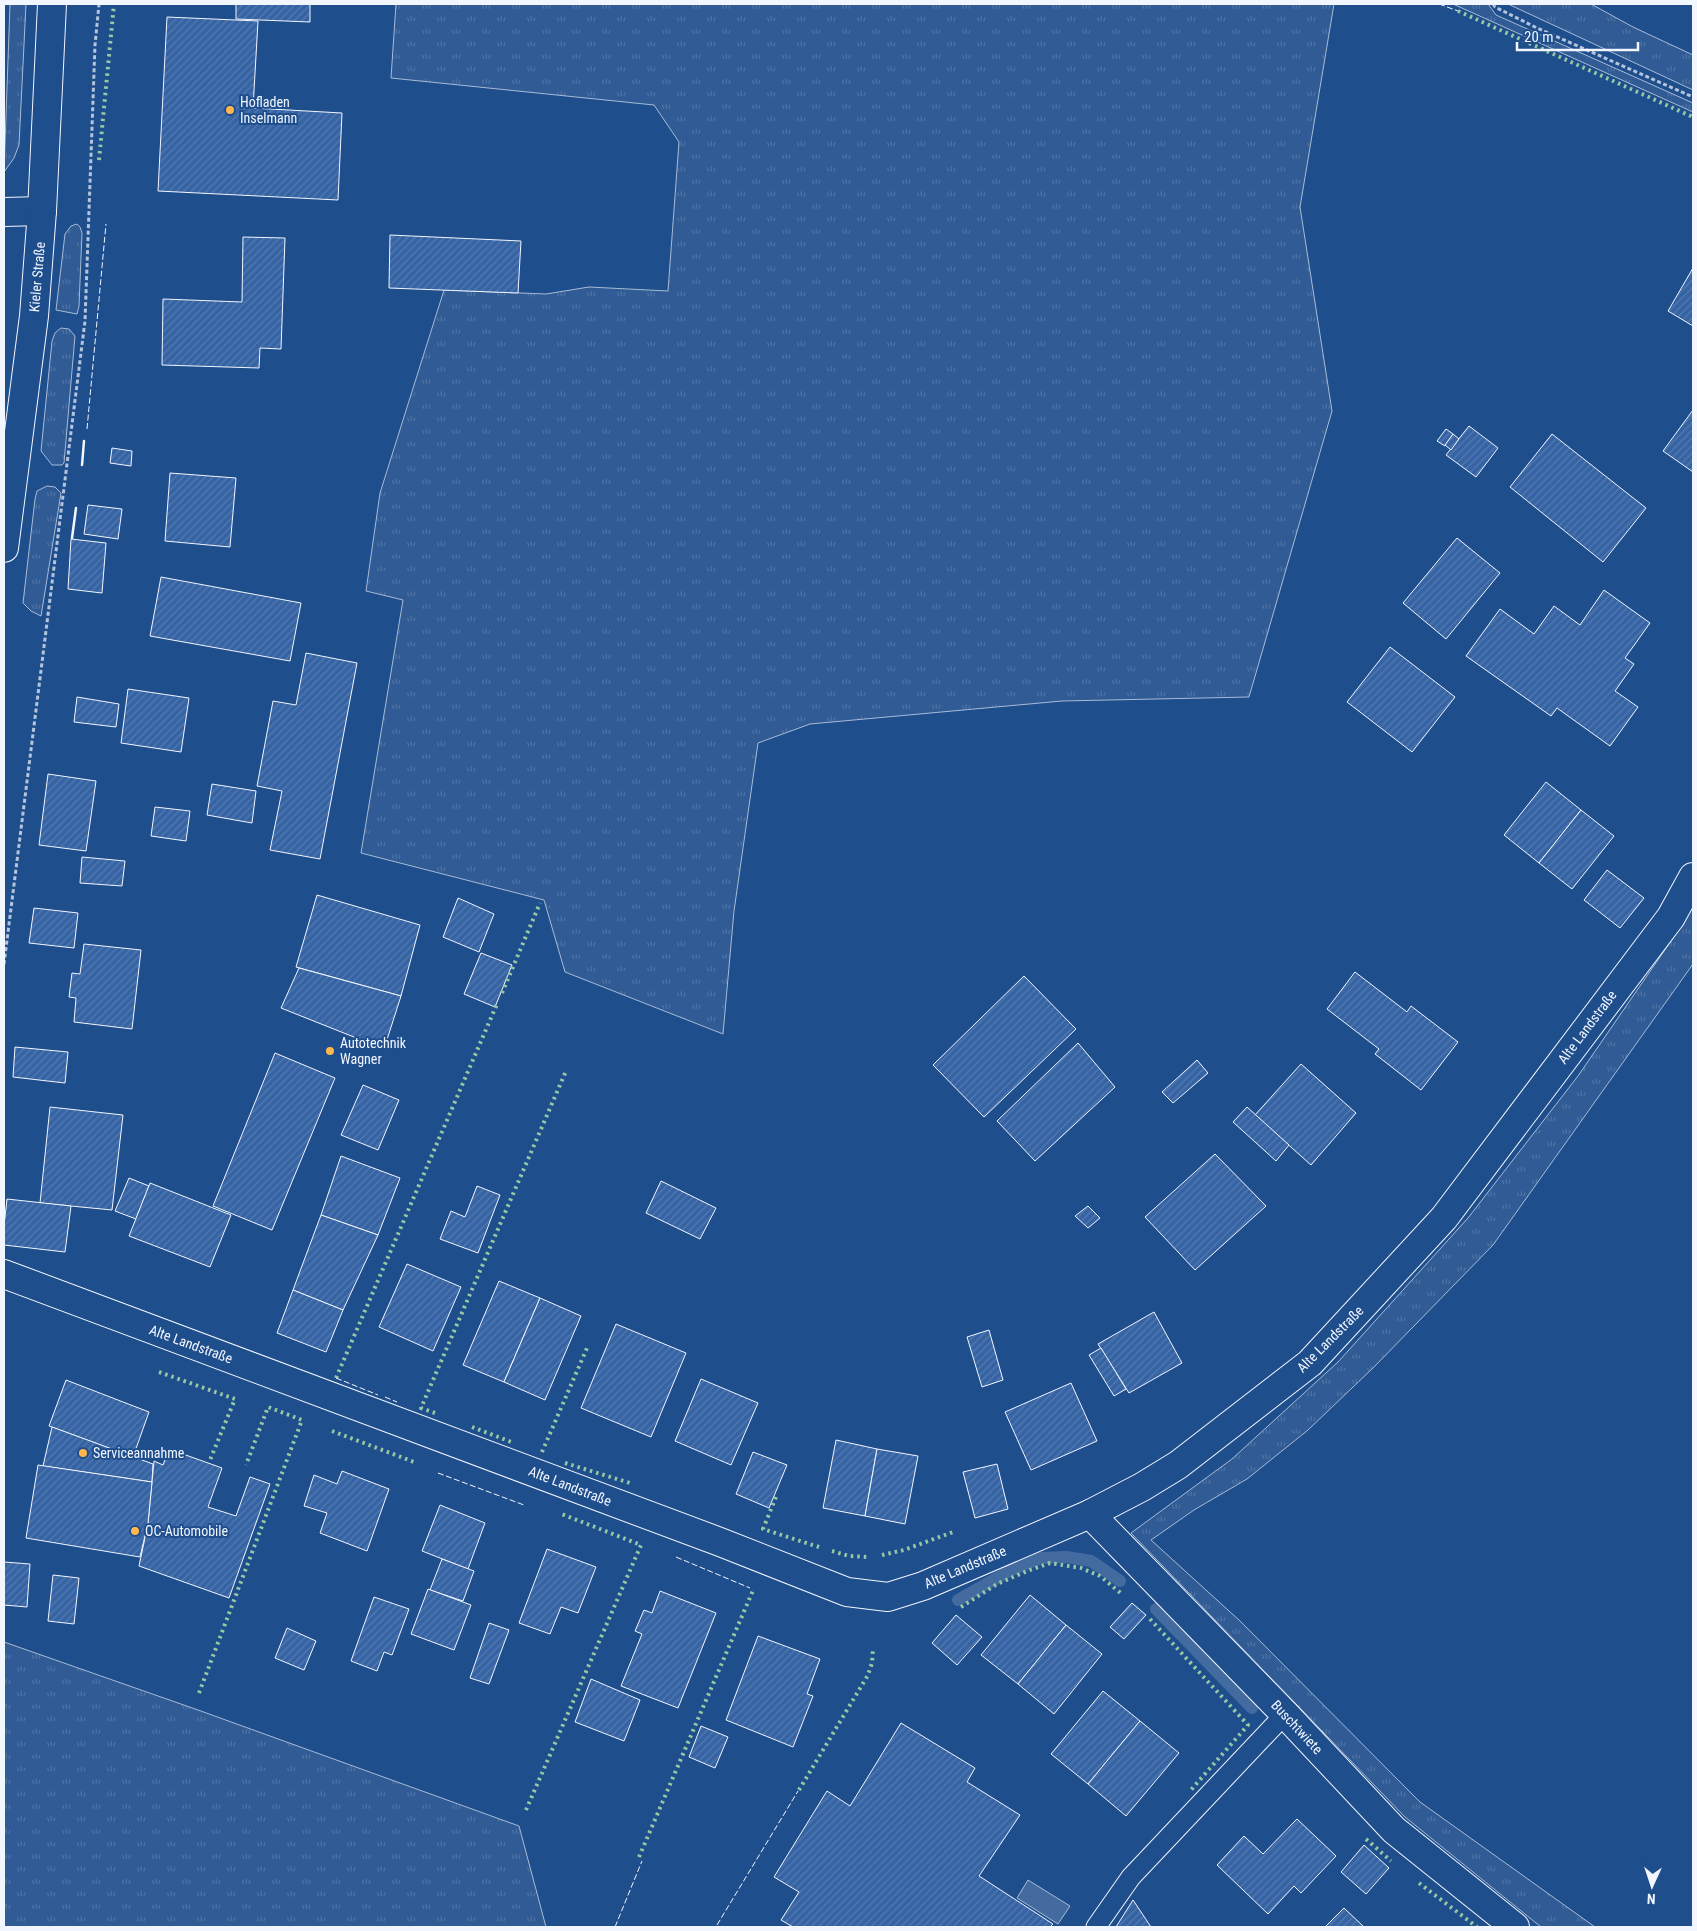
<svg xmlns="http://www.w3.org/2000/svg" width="1697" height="1931" font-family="'Roboto Condensed',sans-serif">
<defs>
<pattern id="grass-tufts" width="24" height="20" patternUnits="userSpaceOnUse" patternTransform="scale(1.25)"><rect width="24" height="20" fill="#305b95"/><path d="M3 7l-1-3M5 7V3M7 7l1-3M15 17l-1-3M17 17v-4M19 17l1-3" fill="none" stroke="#4e73a5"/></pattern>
<pattern id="building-hatch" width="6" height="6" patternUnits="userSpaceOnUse" patternTransform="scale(1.25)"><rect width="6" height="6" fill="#3563a3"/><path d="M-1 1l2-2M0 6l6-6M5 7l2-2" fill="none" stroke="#537ab1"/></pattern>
</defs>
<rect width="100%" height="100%" fill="#1f4e8c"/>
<g fill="url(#grass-tufts)" stroke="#a8bbd7">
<path d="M10 4H26L19 145 14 158 4 172Z"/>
<path d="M396 4H1334L1300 207 1332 411 1249 697 1062 701 810 724 758 743 734 911 723 1034 565 972 544 900 361 853 403 600 366 591 380 493 444 290 546 294 589 287 668 291 679 142 654 105 391 78Z"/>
<path d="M1453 4H1488L1496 15 1693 103V112Z"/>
<path d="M1508 4H1591L1633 27 1693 55V90Z"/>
<path d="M77 224 80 227 82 233 79 306 77 314 56 310 65 234 71 226Z"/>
<path d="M61 328 69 329 75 336 64 463 62 465H52L41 451 52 341 55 333Z"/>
<path d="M47 486 55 487 61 493 41 616 31 611 23 603 35 499 37 491Z"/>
<path d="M1693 906V964L1493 1245 1374 1367 1308 1430 1247 1479 1194 1510 1151 1540 1240 1621 1420 1802 1595 1927H1541L1405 1817 1131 1533 1232 1459 1338 1362 1468 1218 1578 1076 1682 925Z"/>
<path d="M4 1642 198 1710 519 1826 546 1927H4Z"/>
</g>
<path fill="#446ba0" stroke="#a8bbd7" d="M1028 1880 1070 1906 1058 1924 1017 1898Z"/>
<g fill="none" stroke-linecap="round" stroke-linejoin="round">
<g stroke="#446ba0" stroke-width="12">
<path d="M958 1600 1011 1570 1041 1558 1067 1557 1091 1561 1120 1581"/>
<path d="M1156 1609 1252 1708"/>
</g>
</g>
<g fill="url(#building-hatch)" stroke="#f2f6ff">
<path d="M236 4H310V22L236 19Z"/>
<path d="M167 17 258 21 253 108 342 113 338 200 158 191Z"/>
<path d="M390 235 521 241 518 293 389 288Z"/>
<path d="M243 237 285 238 281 349 260 348 259 368 162 365 163 299 242 302Z"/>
<path d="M1693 268V326L1668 311Z"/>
<path d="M1693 410V472L1663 451Z"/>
<path d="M1469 426 1498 448 1476 477 1446 455Z"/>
<path d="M1446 429 1453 434 1445 446 1437 441Z"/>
<path d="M1453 434 1459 439 1451 450 1445 445Z"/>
<path d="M1552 434 1646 508 1603 562 1510 487Z"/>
<path d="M112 448 132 451 131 466 110 463Z"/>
<path d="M170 473 236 478 230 547 165 541Z"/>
<path d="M88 505 122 509 118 539 84 534Z"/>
<path d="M1457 538 1500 573 1446 639 1403 603Z"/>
<path d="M71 539 106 543 102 593 68 589Z"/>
<path d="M161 577 301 603 290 661 150 636Z"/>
<path d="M1604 590 1650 623 1625 658 1634 664 1615 691 1638 707 1610 746 1557 708 1551 716 1466 656 1500 609 1534 634 1554 606 1580 625Z"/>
<path d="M1390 647 1455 697 1412 752 1347 702Z"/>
<path d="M306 653 357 663 320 859 270 850 282 791 257 786 273 701 296 705Z"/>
<path d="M128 689 189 698 181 752 121 743Z"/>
<path d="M77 697 119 704 116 727 74 722Z"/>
<path d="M48 774 96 781 86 851 39 845Z"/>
<path d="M1546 782 1581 810 1539 863 1504 835Z"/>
<path d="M212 784 256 791 252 823 207 815Z"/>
<path d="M155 807 190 811 186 841 151 836Z"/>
<path d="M1581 810 1614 836 1572 889 1539 863Z"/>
<path d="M82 857 125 861 122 886 80 883Z"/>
<path d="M1607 870 1644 898 1620 928 1584 900Z"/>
<path d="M317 895 420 925 401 996 296 967Z"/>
<path d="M458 898 494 914 479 952 443 937Z"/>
<path d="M34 908 78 913 74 948 29 943Z"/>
<path d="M84 944 141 950 132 1029 74 1022 76 998 69 997 72 973 80 974Z"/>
<path d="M481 953 512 965 495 1007 464 994Z"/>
<path d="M299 968 401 996 384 1049 281 1008Z"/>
<path d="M1355 972 1407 1012 1411 1006 1458 1042 1421 1090 1375 1054 1379 1049 1327 1009Z"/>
<path d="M1024 976 1076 1029 984 1117 933 1065Z"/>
<path d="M1078 1043 1115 1087 1035 1161 997 1121Z"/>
<path d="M15 1047 68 1052 65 1083 13 1077Z"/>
<path d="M275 1053 335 1078 272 1230 213 1206Z"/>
<path d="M1197 1060 1208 1073 1173 1103 1162 1092Z"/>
<path d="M1301 1064 1356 1113 1311 1165 1255 1115Z"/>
<path d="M363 1085 399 1100 378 1150 341 1135Z"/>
<path d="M50 1107 123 1115 112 1210 40 1203Z"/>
<path d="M1247 1107 1289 1145 1276 1161 1233 1122Z"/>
<path d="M1215 1154 1266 1206 1195 1270 1145 1217Z"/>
<path d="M341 1156 400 1178 378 1235 321 1215Z"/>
<path d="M129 1178 149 1186 136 1219 115 1211Z"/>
<path d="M661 1181 716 1208 700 1239 646 1213Z"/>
<path d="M150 1183 231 1215 210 1267 129 1236Z"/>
<path d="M477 1186 500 1195 478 1253 440 1239 451 1211 465 1217Z"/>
<path d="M7 1199 71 1206 65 1252 4 1245V1226Z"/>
<path d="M1088 1206 1100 1218 1088 1228 1075 1216Z"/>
<path d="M321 1215 378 1235 343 1310 293 1290Z"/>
<path d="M407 1264 461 1287 433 1351 379 1327Z"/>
<path d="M499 1281 540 1298 504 1382 463 1365Z"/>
<path d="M293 1290 343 1310 326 1352 277 1333Z"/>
<path d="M540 1298 581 1316 545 1400 504 1382Z"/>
<path d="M1154 1312 1182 1363 1129 1393 1098 1344Z"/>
<path d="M616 1324 686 1353 651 1437 581 1408Z"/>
<path d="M989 1330 1003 1380 982 1387 967 1337Z"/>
<path d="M1101 1348 1126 1389 1114 1396 1089 1355Z"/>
<path d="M701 1379 758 1403 731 1465 675 1441Z"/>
<path d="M66 1380 149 1412 133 1457 49 1426Z"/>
<path d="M1071 1383 1097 1441 1031 1470 1005 1412Z"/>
<path d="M52 1427 153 1464 152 1482 43 1466Z"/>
<path d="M836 1440 877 1449 865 1516 823 1508Z"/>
<path d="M169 1449 222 1468 208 1507 236 1516 250 1477 270 1484 229 1598 139 1566 148 1523 154 1461 163 1465Z"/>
<path d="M877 1449 918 1456 905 1524 865 1516Z"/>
<path d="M753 1452 787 1465 769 1508 736 1494Z"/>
<path d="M997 1464 1008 1509 975 1518 963 1472Z"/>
<path d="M38 1465 152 1482 148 1523 140 1557 26 1538Z"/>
<path d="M342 1471 389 1489 367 1551 320 1533 327 1513 304 1506 314 1475 337 1484Z"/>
<path d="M440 1505 485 1523 468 1569 422 1551Z"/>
<path d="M547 1549 596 1567 578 1613 561 1607 550 1634 519 1623Z"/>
<path d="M442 1559 474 1571 463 1601 430 1590Z"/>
<path d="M4 1562 30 1564 27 1607 4 1605Z"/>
<path d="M53 1575 79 1578 74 1624 48 1621Z"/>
<path d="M428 1589 471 1605 454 1650 411 1634Z"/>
<path d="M660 1591 716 1613 678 1708 621 1686 642 1634 635 1631 644 1610 652 1613Z"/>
<path d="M1030 1595 1066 1625 1018 1684 981 1655Z"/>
<path d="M374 1597 409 1609 392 1655 384 1652 377 1671 351 1661Z"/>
<path d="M1132 1603 1146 1615 1124 1639 1110 1627Z"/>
<path d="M956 1615 982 1637 957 1665 932 1643Z"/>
<path d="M489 1623 509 1630 489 1684 470 1678Z"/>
<path d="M1066 1625 1102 1654 1054 1714 1018 1684Z"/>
<path d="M287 1628 316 1641 304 1670 275 1658Z"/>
<path d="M758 1636 820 1659 807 1694 813 1696 793 1747 726 1720Z"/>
<path d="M591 1679 640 1700 624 1741 575 1722Z"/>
<path d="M1103 1691 1140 1721 1088 1784 1051 1754Z"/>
<path d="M1140 1721 1179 1753 1126 1816 1088 1784Z"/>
<path d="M901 1723 975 1768 967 1782 1020 1815 979 1876 1053 1924 1050 1927H793L781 1920 799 1892 774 1877 827 1791 850 1806Z"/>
<path d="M701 1726 728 1737 715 1768 689 1757Z"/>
<path d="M1297 1819 1336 1856 1301 1893 1294 1886 1268 1914 1217 1865 1244 1836 1263 1854Z"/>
<path d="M1364 1845 1389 1868 1366 1894 1341 1872Z"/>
<path d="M1133 1900 1151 1927H1116Z"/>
<path d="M1344 1908 1364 1927H1325Z"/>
</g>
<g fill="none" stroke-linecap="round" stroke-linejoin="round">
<defs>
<path id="service" d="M1096 1927 1131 1877 1285 1714"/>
<g id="minor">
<path d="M4 212 42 211"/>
<path d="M4 1274 720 1542 847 1592 888 1597 923 1586 1090 1514 1142 1487 1178 1465 1310 1363 1444 1218 1671 917 1693 877"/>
<path d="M1090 1514 1285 1714 1394 1830 1515 1927"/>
</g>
<path id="primary" d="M4 548 34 316 42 211 52 4"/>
</defs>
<use href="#service" stroke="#f2f6ff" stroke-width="21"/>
<use href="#minor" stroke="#f2f6ff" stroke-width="30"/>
<use href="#primary" stroke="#f2f6ff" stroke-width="30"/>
<g stroke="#b3c4dc" stroke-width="3" stroke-dasharray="4 2.5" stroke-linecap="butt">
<path d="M1493 4 1495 7 1537 28 1693 97"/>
<path d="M4 964 85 321 95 45 99 4"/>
</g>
<use href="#service" stroke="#1f4e8c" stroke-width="19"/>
<use href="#minor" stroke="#1f4e8c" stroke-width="28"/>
<use href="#primary" stroke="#1f4e8c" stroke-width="28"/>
<g stroke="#97c8a6" stroke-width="4" stroke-dasharray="2.5 4" stroke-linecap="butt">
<path d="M1458 11 1693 117"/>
<path d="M99 160 114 4"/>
<path d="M502 993 540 903"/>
<path d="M159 1372 235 1399 210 1460"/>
<path d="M336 1378 497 1004"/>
<path d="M435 1413 421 1408 566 1071"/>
<path d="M472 1427 514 1443"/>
<path d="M332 1431 414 1462"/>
<path d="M542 1452 587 1348"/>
<path d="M565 1463 630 1483"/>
<path d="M776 1497 763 1529 819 1547"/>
<path d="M832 1551 849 1556 868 1557"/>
<path d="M882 1555 904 1550 953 1532"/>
<path d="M961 1607 997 1584 1027 1571 1050 1563 1081 1568 1100 1576 1123 1595"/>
<path d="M1150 1619 1248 1725 1190 1791"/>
<path d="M199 1693 302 1420 268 1407 246 1465"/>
<path d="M799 1790 868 1675 872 1663 873 1648"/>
<path d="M526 1810 641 1545 559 1513"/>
<path d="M1366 1839 1391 1861"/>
<path d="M639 1857 754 1588"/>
<path d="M1419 1883 1477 1927"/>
</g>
<g stroke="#f2f6ff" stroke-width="1" stroke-dasharray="6 2.5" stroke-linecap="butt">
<path d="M1439 4 1458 11"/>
<path d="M87 429 106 224"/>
<path d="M336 1378 378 1395"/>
<path d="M385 1397 397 1402"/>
<path d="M438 1473 524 1505"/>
<path d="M676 1557 750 1588"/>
<path d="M717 1925 798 1791"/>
<path d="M615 1927 642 1861"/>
</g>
<g stroke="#f2f6ff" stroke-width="2.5">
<path d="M82 465 84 441"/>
<path d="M72 538 76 508"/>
</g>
</g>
<g fill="#ffb74d" stroke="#1f4e8c" stroke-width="2">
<circle cx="230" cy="110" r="5"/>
<circle cx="330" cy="1051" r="5"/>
<circle cx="83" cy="1453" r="5"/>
<circle cx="135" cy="1531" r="5"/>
</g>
<g text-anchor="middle" stroke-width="4" stroke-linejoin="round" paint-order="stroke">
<g font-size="14" fill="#f2f6ff" stroke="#1f4e8c" text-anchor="start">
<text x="240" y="107">Hofladen<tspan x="240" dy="16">Inselmann</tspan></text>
<text x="340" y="1048">Autotechnik<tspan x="340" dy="16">Wagner</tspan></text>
<text x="93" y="1458">Serviceannahme</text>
<text x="145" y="1536">OC-Automobile</text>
</g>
<g font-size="14" fill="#f2f6ff" stroke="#1f4e8c">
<text transform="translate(37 277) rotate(-85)" y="5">Kieler Straße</text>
<text transform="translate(1587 1027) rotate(-53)" y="5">Alte Landstraße</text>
<text transform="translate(1330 1339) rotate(-45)" y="5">Alte Landstraße</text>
<text transform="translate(191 1344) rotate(20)" y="5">Alte Landstraße</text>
<text transform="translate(570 1486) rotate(21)" y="5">Alte Landstraße</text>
<text transform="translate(965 1567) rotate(-23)" y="5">Alte Landstraße</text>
<text transform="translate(1297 1727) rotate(47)" y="5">Buschtwiete</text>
</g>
</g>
<rect width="1697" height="1931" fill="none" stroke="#f2f6ff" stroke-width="10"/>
<g transform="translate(1652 1886) rotate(183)" stroke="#1f4e8c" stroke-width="4" paint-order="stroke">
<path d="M0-4L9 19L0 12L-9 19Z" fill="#f2f6ff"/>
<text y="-8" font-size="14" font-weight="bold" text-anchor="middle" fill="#f2f6ff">N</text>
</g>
<path d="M1517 42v8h121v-8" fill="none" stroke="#f2f6ff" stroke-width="2.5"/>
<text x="1524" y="42" font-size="15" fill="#f2f6ff" stroke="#1f4e8c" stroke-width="4" paint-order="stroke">20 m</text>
</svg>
